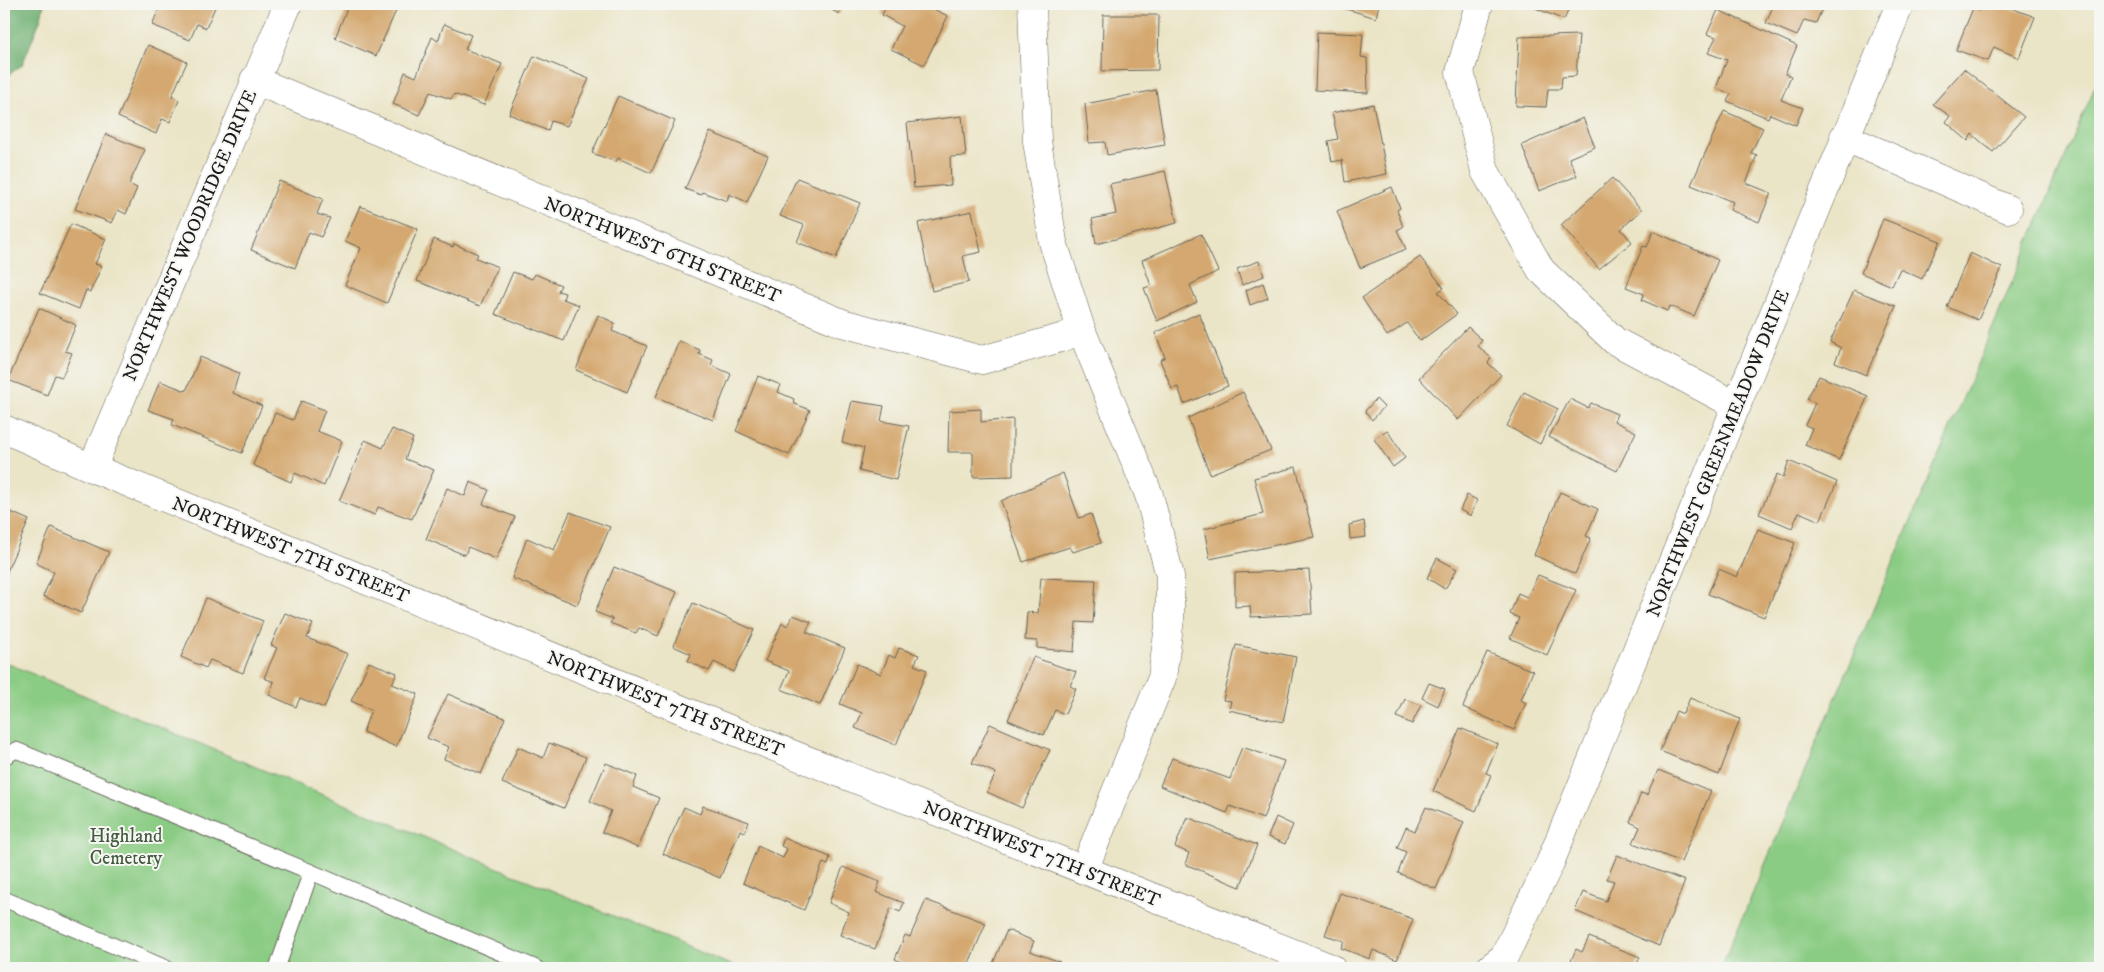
<svg xmlns="http://www.w3.org/2000/svg" width="2104" height="972" font-family="'IM FELL DW Pica',serif">
<rect width="100%" height="100%" fill="#f6f6f2"/>
<filter id="ink" filterUnits="userSpaceOnUse"><feTurbulence type="fractalNoise" baseFrequency=".02" numOctaves="2"/><feDisplacementMap in="SourceGraphic" scale="10" xChannelSelector="R" yChannelSelector="G"/><feConvolveMatrix kernelMatrix="1 2 1 2 8 2 1 2 1" color-interpolation-filters="sRGB"/></filter>
<filter id="wash" filterUnits="userSpaceOnUse"><feTurbulence type="fractalNoise" baseFrequency=".0096" numOctaves="4" result="noise"/><feDisplacementMap in="SourceGraphic" scale="20" xChannelSelector="R" yChannelSelector="G"/><feGaussianBlur stdDeviation="1.12" result="paint"/><feColorMatrix in="noise" values="0 0 0 0 0 0 0 0 0 0 0 0 0 0 0 0 0 1.4 0 .05"/><feComposite in="paint" operator="in"/></filter>
<g filter="url(#wash)">
<rect width="100%" height="100%" fill="#ebe5c7"/>
<g fill="#8bcc84" stroke="#547450">
<path d="M2100 75V968H1721Z"/>
<path d="M4 662 738 968H4Z"/>
</g>
<path fill="#70b072" stroke="#466647" d="M4 4H44L41 18 22 65 4 78Z"/>
<g id="blocks">
<g fill="#d4a870">
<path d="M161 4H214L216 5 206 28 197 24 190 40 152 25Z"/>
<path d="M355 4H399L376 56 335 38 348 6 353 9Z"/>
<path d="M821 4H845L839 14Z"/>
<path d="M887 4H923L948 16 924 65 891 49 902 26 882 15Z"/>
<path d="M1330 4H1379L1376 18Z"/>
<path d="M1526 4H1571L1564 20Z"/>
<path d="M1774 4H1824L1816 23 1804 20 1797 36 1766 23Z"/>
<path d="M1982 4H2000L2035 17 2019 58 1994 47 1988 61 1956 50 1973 8 1979 11Z"/>
<path d="M1718 10 1797 46 1785 74 1791 76 1781 100 1803 108 1796 125 1770 114 1768 118 1727 101 1731 94 1716 88 1727 60 1708 53 1716 37 1707 34Z"/>
<path d="M1103 15H1159L1158 70 1102 71Z"/>
<path d="M444 24 471 35 465 49 502 64 484 105 454 94 451 99 430 92 419 115 393 104 405 72 416 77 432 37 438 41Z"/>
<path d="M1317 32 1363 34 1361 57 1367 58 1368 93 1315 90Z"/>
<path d="M1579 35 1576 76 1562 77 1561 89H1548L1546 107 1516 106 1519 37Z"/>
<path d="M148 45 187 62 172 96 179 100 170 122 162 119 156 134 118 117Z"/>
<path d="M534 56 589 79 567 126 551 121 548 131 509 114Z"/>
<path d="M1964 69 2024 117 1993 152 1972 134 1968 141 1946 122 1950 116 1933 104Z"/>
<path d="M1156 90 1165 145 1107 155 1105 142 1089 143 1085 104Z"/>
<path d="M618 96 675 121 651 173 618 158 616 162 592 153Z"/>
<path d="M1373 104 1387 174 1345 182 1342 160 1332 162 1328 141 1338 139 1332 113Z"/>
<path d="M1724 111 1763 128 1751 153 1757 155 1746 183 1771 193 1759 222 1730 210 1733 202 1691 185Z"/>
<path d="M962 116 966 156 950 157 951 185 914 188 907 123Z"/>
<path d="M1583 118 1595 147 1569 158 1577 176 1539 191 1522 145Z"/>
<path d="M710 132 768 156 747 202 729 194 727 201 702 192 701 195 685 189Z"/>
<path d="M106 134 145 150 129 184 137 188 126 214 118 210 112 223 75 209Z"/>
<path d="M1165 171 1177 223 1096 244 1092 219 1116 214 1110 184Z"/>
<path d="M797 178 860 203 836 258 797 242 804 225 780 216Z"/>
<path d="M1612 178 1642 210 1621 229 1632 242 1599 269 1561 225Z"/>
<path d="M279 181 323 199 317 214 330 218 321 237 309 232 295 268 251 250Z"/>
<path d="M1392 187 1400 208 1397 210 1403 227 1397 230 1406 249 1360 268 1337 211Z"/>
<path d="M360 206 418 229 387 303 345 285 361 248 345 241Z"/>
<path d="M972 211 981 252 963 256 969 282 932 291 918 223Z"/>
<path d="M1883 219 1940 241 1922 279 1900 269 1892 286 1861 273Z"/>
<path d="M71 224 106 239 95 264 102 266 90 292 86 290 79 309 40 293Z"/>
<path d="M1653 231 1718 260 1694 316 1670 306 1667 311 1642 300 1644 294 1626 287 1643 246 1647 247Z"/>
<path d="M1201 234 1218 271 1190 285 1197 302 1157 321 1144 288 1151 286 1142 260Z"/>
<path d="M434 239 453 247 454 244 478 254 476 258 498 267 480 306 417 281Z"/>
<path d="M1970 253 2002 268 1978 320 1947 307Z"/>
<path d="M1420 257 1444 288 1438 292 1457 314 1420 341 1407 323 1387 336 1362 298Z"/>
<path d="M1259 261 1264 276 1242 285 1237 269Z"/>
<path d="M513 272 532 279 535 274 561 285 558 291 565 293 563 299 579 305 564 341 495 314Z"/>
<path d="M1263 283 1268 298 1250 305 1246 290Z"/>
<path d="M1854 290 1896 306 1866 375 1835 362 1841 348 1830 342Z"/>
<path d="M39 308 76 325 65 351 72 353 62 377 55 375 47 395 8 380Z"/>
<path d="M1199 313 1228 386 1184 404 1178 387 1172 389 1160 360 1165 357 1155 333Z"/>
<path d="M598 315 615 323 612 331 647 346 627 392 576 370Z"/>
<path d="M1468 327 1482 340 1478 346 1491 358 1488 363 1501 375 1458 420 1419 378Z"/>
<path d="M679 341 700 350 699 354 713 360 711 365 731 374 713 420 656 397Z"/>
<path d="M200 357 239 373 233 393 262 406 242 453 172 425 174 419 148 410 160 381 186 391Z"/>
<path d="M758 376 781 385 778 392 794 399 793 403 810 410 789 455 736 431Z"/>
<path d="M1819 376 1868 396 1839 460 1805 445 1812 428 1805 425 1815 403 1807 399Z"/>
<path d="M1243 392 1271 450 1210 474 1188 418Z"/>
<path d="M1524 392 1558 409 1540 444 1507 426Z"/>
<path d="M1376 399 1384 407 1372 420 1365 411Z"/>
<path d="M1570 399 1588 408 1591 403 1617 414 1614 421 1636 432 1617 471 1549 437Z"/>
<path d="M301 401 325 410 317 431 342 441 324 486 295 473 291 482 253 465 275 413 293 420Z"/>
<path d="M852 401 884 406 881 421 909 426 896 480 859 471 864 448 842 442Z"/>
<path d="M981 409V422L1013 419V476L973 477V452H948L949 411Z"/>
<path d="M392 429 413 438 405 459 434 470 412 519 378 507 375 515 339 501 365 440 383 448Z"/>
<path d="M1387 430 1405 458 1393 467 1374 439Z"/>
<path d="M1789 461 1837 482 1820 521 1799 512 1792 528 1759 514 1777 474 1783 477Z"/>
<path d="M1296 467 1314 537 1210 559 1204 529 1263 514 1254 478Z"/>
<path d="M1063 473 1079 518 1091 514 1101 543 1073 552 1070 547 1023 562 1001 501Z"/>
<path d="M470 482 489 490 483 504 515 517 496 559 468 547 465 555 426 539 447 488 465 496Z"/>
<path d="M1560 492 1598 509 1586 536 1591 538 1575 574 1534 555Z"/>
<path d="M1467 495 1477 500 1471 516 1460 510Z"/>
<path d="M4 509 29 520 7 571 4 570Z"/>
<path d="M570 512 610 527 577 605 512 578 527 538 554 550Z"/>
<path d="M1364 521 1366 537 1350 539 1349 525Z"/>
<path d="M51 527 109 552 81 613 43 596 54 572 36 563Z"/>
<path d="M1758 529 1795 543 1764 617 1708 594 1719 569 1737 577Z"/>
<path d="M1437 558 1457 569 1445 589 1427 578Z"/>
<path d="M614 567 677 592 658 636 639 628 636 633 610 623 613 619 595 612Z"/>
<path d="M1309 570 1312 614 1251 617 1250 606 1235 607V573Z"/>
<path d="M1538 575 1576 590 1547 655 1510 638 1519 618 1510 614 1518 593 1527 597Z"/>
<path d="M1041 578 1096 580 1093 623 1076 622 1074 652 1037 648V641L1025 640 1027 612 1038 613Z"/>
<path d="M206 598 263 621 243 673 210 660 206 668 181 657Z"/>
<path d="M693 603 754 630 734 672 714 662 709 671 688 661 691 654 673 646Z"/>
<path d="M285 613 313 624 307 638 348 654 324 708 300 698 296 707 269 695 274 682 264 678 277 648 271 645Z"/>
<path d="M793 615 811 622 806 632 845 648 820 705 781 689 789 671 765 661 782 623 788 626Z"/>
<path d="M1236 645 1296 657 1283 722 1229 710 1231 701 1223 700Z"/>
<path d="M899 648 919 655 914 665 927 670 896 745 855 728 862 713 840 704 857 664 881 674 889 655 895 658Z"/>
<path d="M1487 652 1533 671 1521 700 1526 703 1514 730 1463 707Z"/>
<path d="M1033 657 1076 672 1070 686 1076 689 1065 714 1055 710 1044 735 1008 720Z"/>
<path d="M369 662 397 673 392 684 418 694 396 747 363 732 371 710 351 701Z"/>
<path d="M1429 683 1445 689 1438 706 1422 698Z"/>
<path d="M448 694 505 718 481 774 444 759 449 747 427 738Z"/>
<path d="M1690 698 1740 719 1719 775 1660 751 1676 711 1683 714Z"/>
<path d="M1405 699 1421 705 1412 724 1397 717Z"/>
<path d="M990 724 1050 750 1022 808 987 792 996 773 972 763Z"/>
<path d="M1460 728 1498 744 1486 773 1491 775 1476 811 1433 791Z"/>
<path d="M549 743 586 757 564 808 502 783 518 747 543 758Z"/>
<path d="M1242 747 1284 761 1263 819 1230 806 1227 813 1160 786 1172 758 1230 779Z"/>
<path d="M606 763 637 776 633 787 659 798 638 848 602 832 611 811 590 801Z"/>
<path d="M1658 770 1711 791 1681 862 1633 843 1640 827 1630 822 1641 793 1647 795Z"/>
<path d="M703 806 749 822 745 832 740 830 720 878 663 854 684 807 700 814Z"/>
<path d="M1426 807 1464 822 1436 889 1398 873 1406 852 1397 848 1406 827 1415 831Z"/>
<path d="M1187 817 1257 845 1240 887 1185 864 1189 853 1175 847Z"/>
<path d="M1276 817 1293 825 1285 844 1268 837Z"/>
<path d="M784 838 830 857 828 865 823 863 804 910 743 883 758 846 783 858 787 849 781 846Z"/>
<path d="M1617 855 1685 881 1659 946 1575 911 1583 892 1606 901 1614 881 1607 879Z"/>
<path d="M843 867 880 882 876 892 904 903 900 912 891 908 875 949 840 935 849 912 829 903Z"/>
<path d="M1340 893 1413 919 1397 960 1373 950 1370 959 1341 948 1344 941 1325 935Z"/>
<path d="M926 900 986 923 967 968H935L926 964 925 968H914L895 959 905 935 910 937Z"/>
<path d="M1007 930 1034 941 1030 951 1060 962 1057 968H991Z"/>
<path d="M1589 937 1640 957 1635 968H1568L1576 949 1582 952Z"/>
</g>
</g>
</g>
<g filter="url(#ink)">
<use href="#blocks" fill-opacity="0" stroke="#646258" stroke-width="1"/>
<g fill="none" stroke-linecap="round" stroke-linejoin="round">
<defs>
<g id="service">
<path d="M4 757 16 750 311 872 536 968"/>
<path d="M4 899 166 968"/>
<path d="M277 968 311 872"/>
</g>
<g id="minor">
<path d="M1032 4 1037 141 1053 242 1081 329 1149 495 1170 576V619L1162 678 1084 870"/>
<path d="M1479 4 1460 72 1485 171 1541 270 1615 341 1737 406"/>
<path d="M254 80 842 323 982 360 1064 337 1081 329"/>
<path d="M1844 137 2008 209"/>
<path d="M4 429 92 468 724 727 1331 968"/>
<path d="M92 468 288 4"/>
<path d="M1490 968 1504 957 1550 863 1900 4"/>
</g>
</defs>
<use href="#service" stroke="#646258" stroke-width="17"/>
<use href="#minor" stroke="#646258" stroke-width="29"/>
<use href="#service" stroke="#fff" stroke-width="15"/>
<use href="#minor" stroke="#fff" stroke-width="28"/>
</g>
</g>
<g text-anchor="middle" stroke-width="4" stroke-linejoin="round" paint-order="stroke">
<g font-size="19" fill="#1c1c1c" stroke="#f6f6f2">
<text transform="translate(189 235) rotate(-67)" y="7">NORTHWEST WOODRIDGE DRIVE</text>
<text transform="translate(663 249) rotate(22)" y="7">NORTHWEST 6TH STREET</text>
<text transform="translate(1717 453) rotate(-68)" y="7">NORTHWEST GREENMEADOW DRIVE</text>
<text transform="translate(291 549) rotate(22)" y="7">NORTHWEST 7TH STREET</text>
<text transform="translate(666 703) rotate(22)" y="7">NORTHWEST 7TH STREET</text>
<text transform="translate(1042 853) rotate(22)" y="7">NORTHWEST 7TH STREET</text>
</g>
<g font-size="19" fill="#435a40" stroke="#f6f6f2">
<text x="126" y="842">Highland<tspan x="126" dy="22">Cemetery</tspan></text>
</g>
</g>
<rect width="2104" height="972" fill="none" stroke="#f6f6f2" stroke-width="20"/>
</svg>
